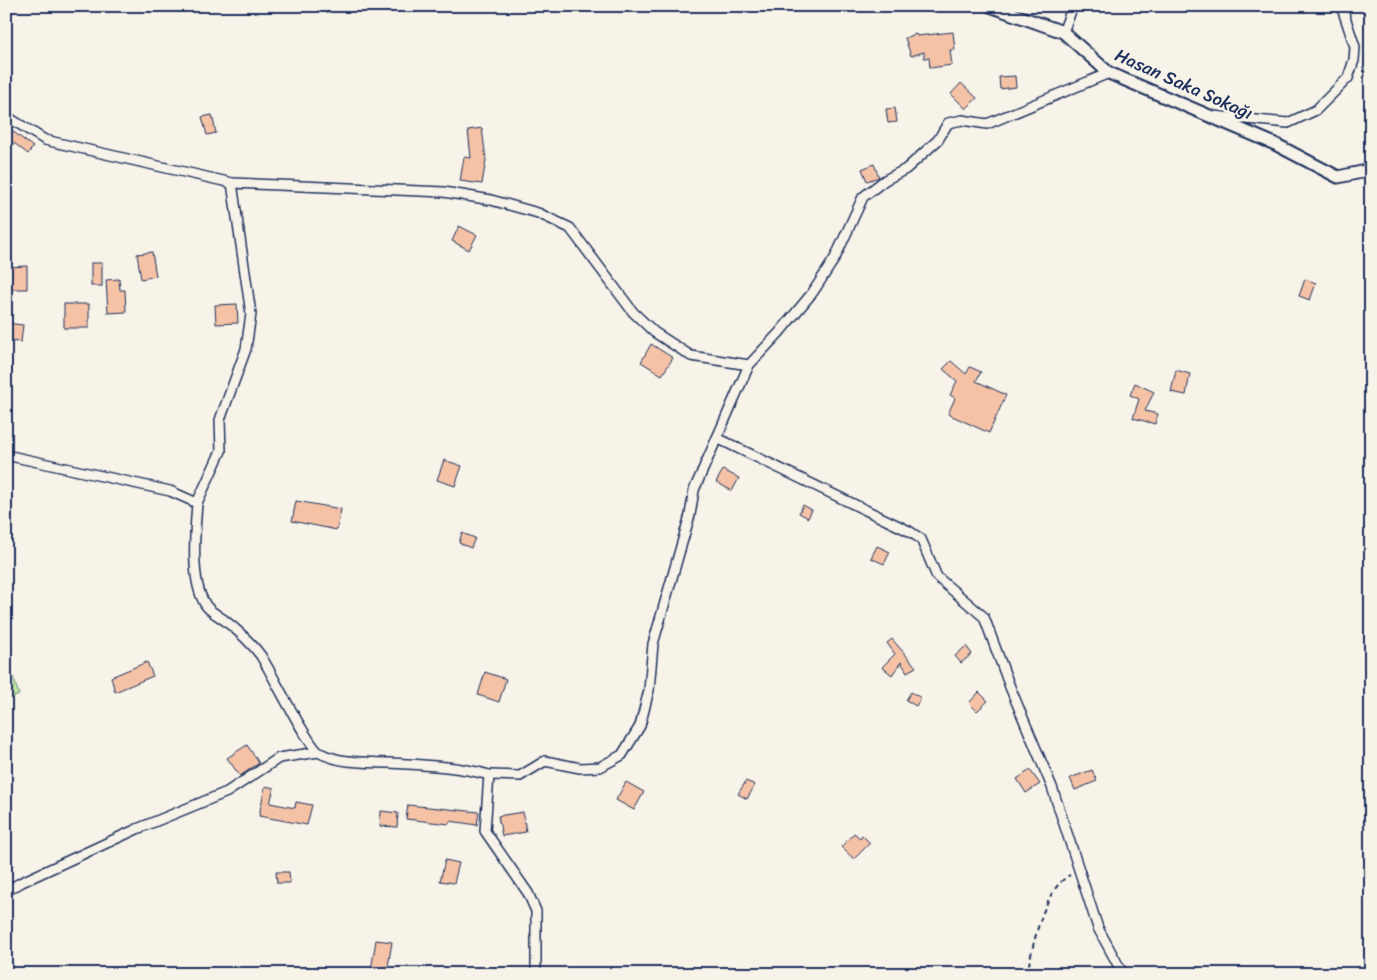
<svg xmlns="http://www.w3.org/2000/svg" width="1377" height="980" font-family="Sriracha,sans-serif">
<rect width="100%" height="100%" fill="#f7f3e8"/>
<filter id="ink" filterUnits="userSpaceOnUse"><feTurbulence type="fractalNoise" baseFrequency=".02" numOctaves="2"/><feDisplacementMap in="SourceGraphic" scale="10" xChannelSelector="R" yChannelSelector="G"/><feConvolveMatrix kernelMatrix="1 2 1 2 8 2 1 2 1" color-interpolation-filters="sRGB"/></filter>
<g filter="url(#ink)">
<path fill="#bfe49e" stroke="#6d8a7e" d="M6 655 19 695 6 700Z"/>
<g fill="#f5c2a5" stroke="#1b2f5e">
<path d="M953 32 955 50H950L952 65 930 68 929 58H924V52L911 56 905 38 916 34 917 36Z"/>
<path d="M1015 76 1016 87 1000 89 999 77Z"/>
<path d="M961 83 977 98 966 109 951 94Z"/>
<path d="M895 108 897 122 888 123 886 109Z"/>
<path d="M212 115 216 133 207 135 202 117Z"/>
<path d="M6 126 33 147 28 154 14 143 6 153Z"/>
<path d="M482 128 486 160 482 184 460 181 464 157 471 158 468 130Z"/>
<path d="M874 164 879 177 867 181 862 169Z"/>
<path d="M459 226 477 235 469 250 452 241Z"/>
<path d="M152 252 156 276 141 279 137 254Z"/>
<rect x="91" y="263" width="11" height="23"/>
<path d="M27 266V289H6V267Z"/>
<path d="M119 279 120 290H125L126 312 108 313 106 280Z"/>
<path d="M1305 279 1316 283 1310 300 1299 296Z"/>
<rect x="64" y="304" width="25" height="24"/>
<path d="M237 304 238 323 216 324 215 305Z"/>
<path d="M6 323 23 325 21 342 6 341Z"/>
<path d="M651 344 673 358 662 375 641 362Z"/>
<path d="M951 361 966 374 970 367 981 372 976 381 1006 395 989 433 948 414 955 398 950 395 957 381 943 369Z"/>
<path d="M1176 370 1190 374 1186 395 1171 392Z"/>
<path d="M1135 383 1154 392 1145 411 1158 414 1155 424 1133 418 1139 399 1130 395Z"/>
<path d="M444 460 462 466 455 486 437 480Z"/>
<path d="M723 470 739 478 732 491 716 482Z"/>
<path d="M296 501 341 509 337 530 292 521Z"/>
<path d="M803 505 812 510 808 518 799 513Z"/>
<path d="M462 533 475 538 471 548 459 543Z"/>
<path d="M877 546 890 552 884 564 871 558Z"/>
<path d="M892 639 916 667 907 672 901 662 892 675 882 667 895 654 887 643Z"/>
<path d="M966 646 972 654 961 663 955 656Z"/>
<path d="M147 662 153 676 115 692 111 677Z"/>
<path d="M485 672 506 679 499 702 478 695Z"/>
<path d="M911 692 921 698 916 706 906 700Z"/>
<path d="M979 692 988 701 977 711 969 703Z"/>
<path d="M247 745 259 763 240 776 227 758Z"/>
<path d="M1030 770 1040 784 1026 793 1017 779Z"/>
<path d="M1092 770 1097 781 1075 790 1070 778Z"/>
<path d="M746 781 755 785 747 799 738 794Z"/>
<path d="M626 782 644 792 634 810 616 800Z"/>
<path d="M265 786 274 788 270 803 295 808 296 802 312 805 307 825 259 816Z"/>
<path d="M408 805 479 812 477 825 450 821 449 824 406 819Z"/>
<path d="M381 811 398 813 397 827 380 826Z"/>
<path d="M523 812 526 832 502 836 498 816Z"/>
<path d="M854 833 860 838 862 835 870 843 854 859 841 847Z"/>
<path d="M445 860 459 863 454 883 440 881Z"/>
<path d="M276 872H289L290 883H277Z"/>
<path d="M376 940 392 942 387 973 371 970Z"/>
</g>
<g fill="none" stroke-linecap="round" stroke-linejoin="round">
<defs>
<g id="minor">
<path d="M1063 32 1073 6"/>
<path d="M6 116 45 140 232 183"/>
<path d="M1213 116 1288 123 1316 110 1348 78 1354 60 1355 47 1343 11 1346 6"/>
<path d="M717 438 909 531 921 539 937 577 984 617 1010 687 1052 787 1098 928 1123 974"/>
<path d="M6 455 170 491 197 503C195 531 190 580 205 604 208 610 217 615 223 619 236 629 251 642 261 656 272 673 308 747 320 753 342 764 367 762 391 763 423 765 458 766 489 775L485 831 528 893 536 911V974"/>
<path d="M197 503 221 451 220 420 246 349 251 314 232 183 444 192 491 200 538 213 570 228 633 312 654 332 691 356 749 365"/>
<path d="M489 775 520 776 545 761 580 768 600 767 622 755 640 726 649 690 653 644 690 515 694 490 749 365 779 333 813 292 835 258 863 197 885 180 906 169 938 140 948 123 962 120 987 124 1109 73"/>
<path d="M6 891 22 882 137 829 227 792 279 758 318 752"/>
</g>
<path id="tertiary" d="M990 6 1063 32 1109 73 1275 144 1338 177 1371 170"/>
</defs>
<use href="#minor" stroke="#1b2f5e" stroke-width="12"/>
<use href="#tertiary" stroke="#1b2f5e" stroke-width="15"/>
<path stroke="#1b2f5e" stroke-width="2" stroke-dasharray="5 4" stroke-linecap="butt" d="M1027 974C1033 946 1043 889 1070 875"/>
<use href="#minor" stroke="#f7f3e8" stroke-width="9"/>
<use href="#tertiary" stroke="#f7f3e8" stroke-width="11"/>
</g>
</g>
<g text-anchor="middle" stroke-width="5" stroke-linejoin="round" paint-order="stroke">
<g font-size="18" fill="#1b2f5e" stroke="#f7f3e8">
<text transform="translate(1184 84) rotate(24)" y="6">Hasan Saka Sokağı</text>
</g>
</g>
<rect width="1377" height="980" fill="none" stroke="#f7f3e8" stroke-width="25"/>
<rect x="12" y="12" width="1352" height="955" fill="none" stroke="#1b2f5e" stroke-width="2" filter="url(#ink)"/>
</svg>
